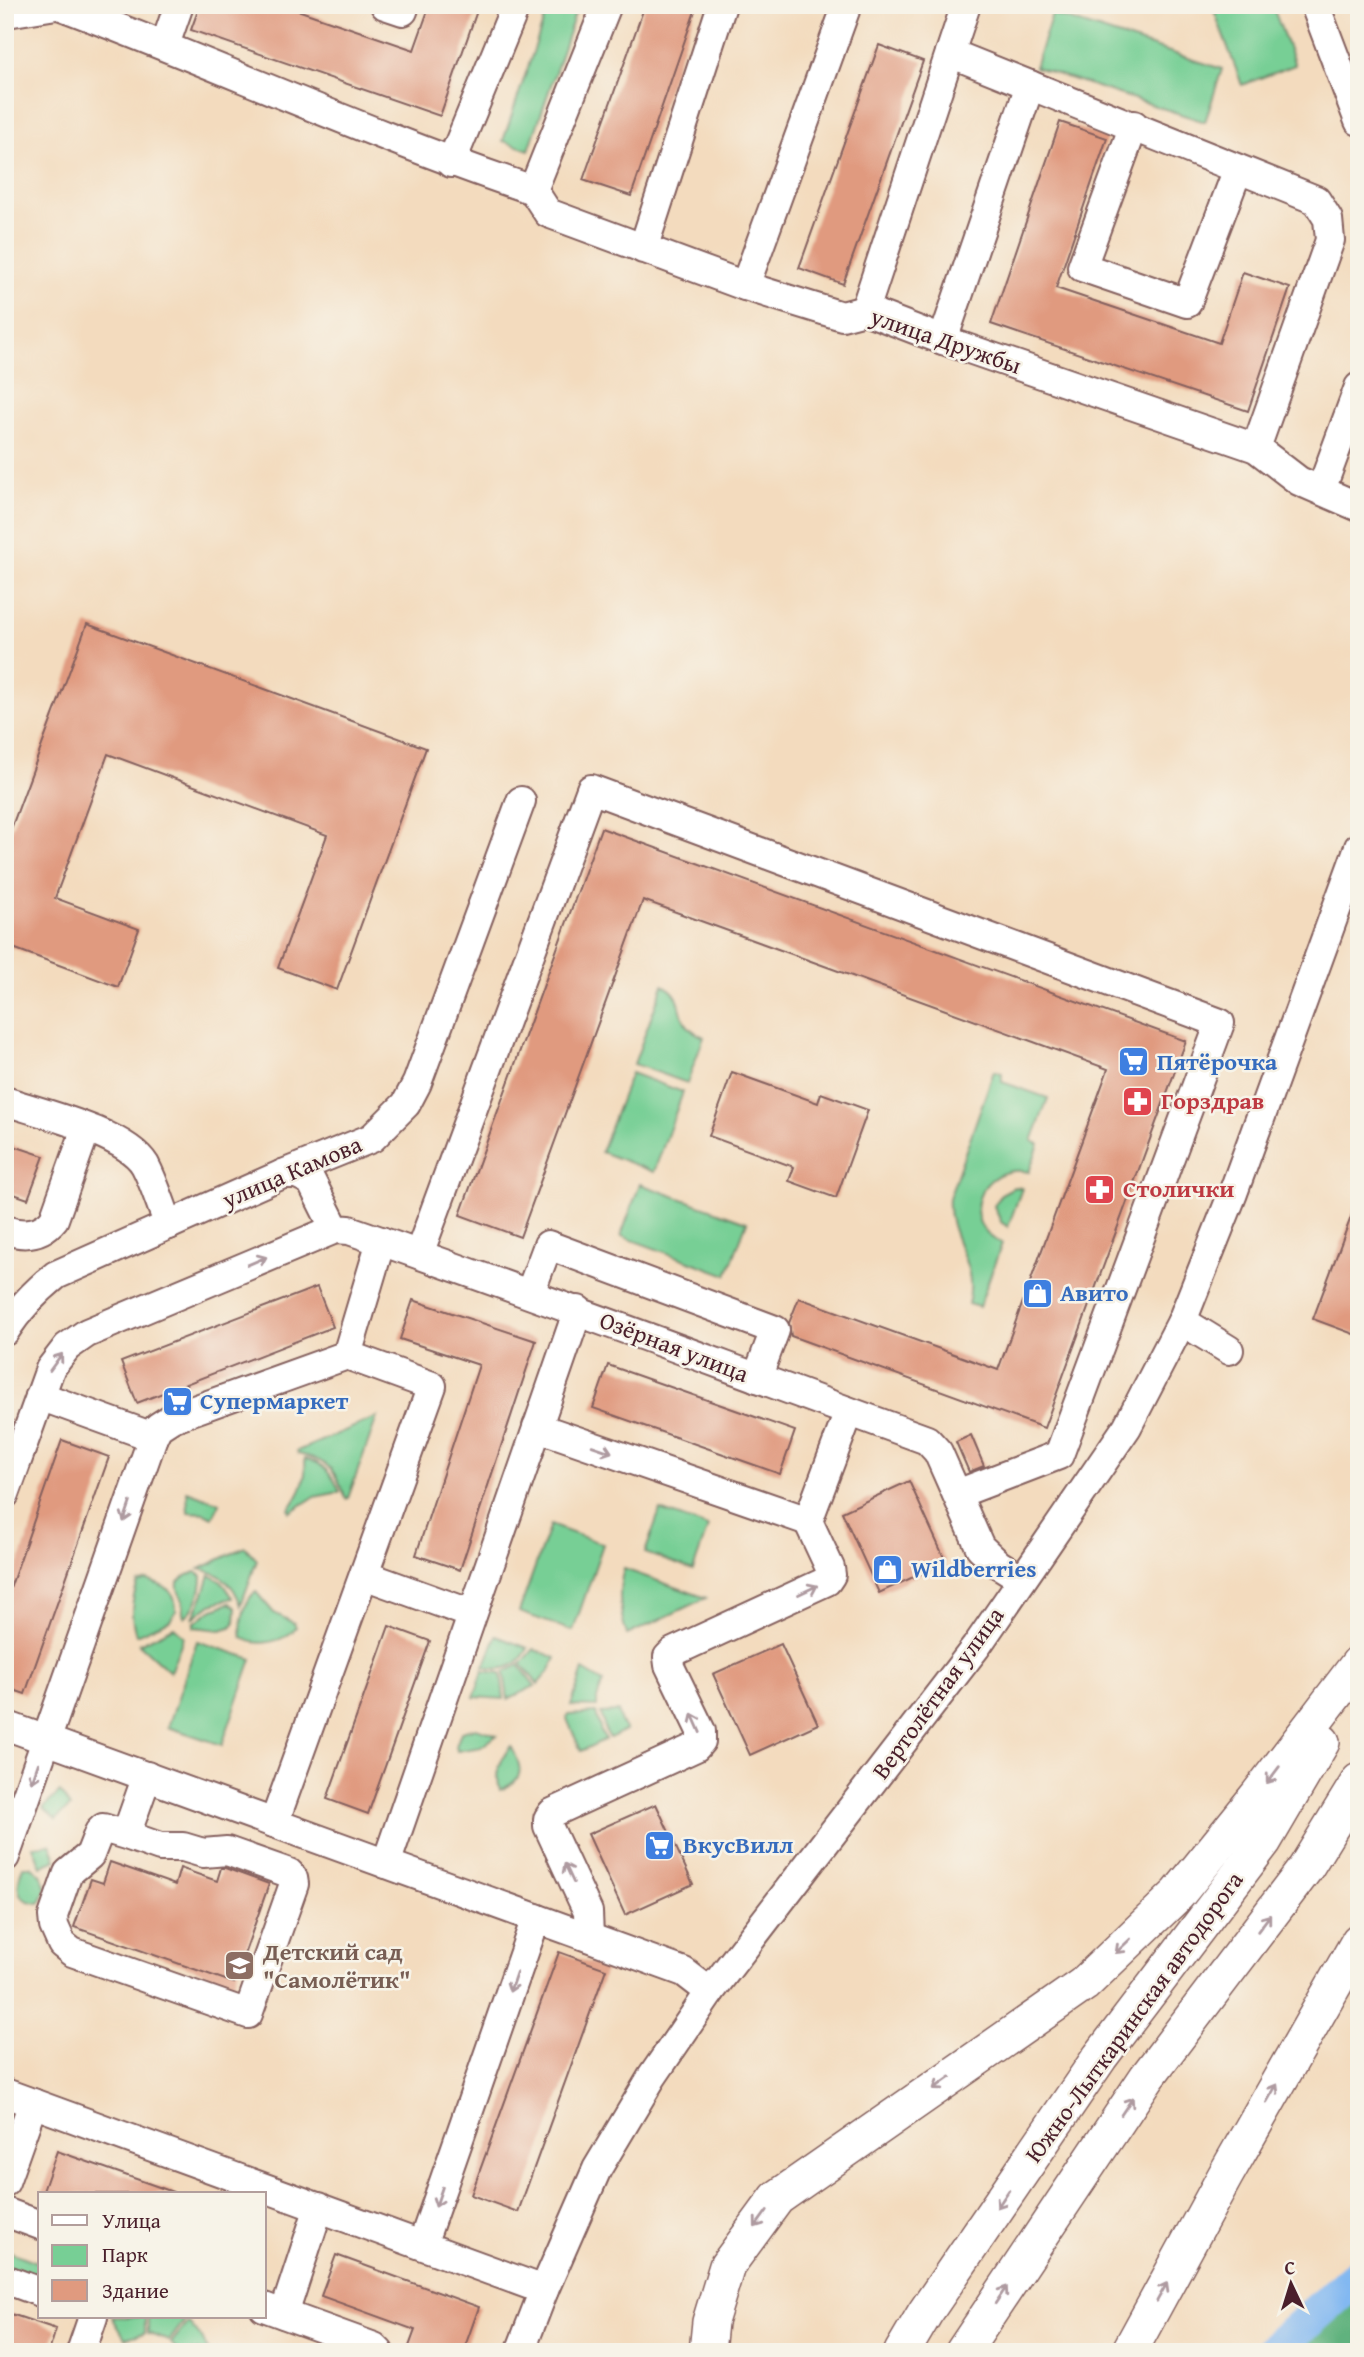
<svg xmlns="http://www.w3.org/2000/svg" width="1364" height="2357" font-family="'Gentium Book Plus',serif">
<rect width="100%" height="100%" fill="#f7f3e8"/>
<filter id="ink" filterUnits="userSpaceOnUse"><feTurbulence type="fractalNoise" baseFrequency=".0143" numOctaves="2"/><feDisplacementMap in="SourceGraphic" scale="14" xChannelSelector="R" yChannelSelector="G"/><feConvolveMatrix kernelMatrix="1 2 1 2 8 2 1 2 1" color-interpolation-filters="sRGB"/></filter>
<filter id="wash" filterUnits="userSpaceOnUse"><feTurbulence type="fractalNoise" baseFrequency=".00686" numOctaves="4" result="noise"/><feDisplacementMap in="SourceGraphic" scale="28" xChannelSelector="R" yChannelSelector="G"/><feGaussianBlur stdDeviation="1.57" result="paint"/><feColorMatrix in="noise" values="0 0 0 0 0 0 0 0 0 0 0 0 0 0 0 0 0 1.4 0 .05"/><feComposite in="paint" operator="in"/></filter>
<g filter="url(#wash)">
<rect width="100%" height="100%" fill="#f3dbbe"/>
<g fill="#77cf95" stroke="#607760" stroke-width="2">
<path d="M549 5H578L529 150 503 141Z"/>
<path d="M1212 5H1272L1295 65 1242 85Z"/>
<path d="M1052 14 1222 69 1205 122 1035 67Z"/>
<path d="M663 985C692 999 668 1021 704 1037L687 1083 634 1064Z"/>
<path d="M994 1071 1002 1073V1082L1048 1098 1032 1141 1039 1144 1029 1172C979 1161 956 1225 1002 1243L979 1307 968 1304C979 1261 946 1240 949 1198Z"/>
<path d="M631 1073 683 1092 654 1172 601 1152Z"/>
<path d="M640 1184 747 1222 727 1275 621 1236Z"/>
<path d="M1014 1187 1022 1188 1008 1227 1001 1222 994 1206 1001 1194Z"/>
<path d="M377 1417 348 1498 346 1499C336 1471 329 1460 298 1454L297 1451Z"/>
<path d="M305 1459C322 1461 334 1477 340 1492L314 1497 290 1512 289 1509C301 1494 307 1479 305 1459Z"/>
<path d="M187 1491 220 1503 213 1517 204 1513 188 1512Z"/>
<path d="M660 1510 708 1527 693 1570 645 1553Z"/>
<path d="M550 1525 603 1544 573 1631 519 1612Z"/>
<path d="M245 1547 257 1560 241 1605C233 1583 223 1574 200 1569Z"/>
<path d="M624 1569 706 1598 627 1635C620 1614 617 1591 624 1569Z"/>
<path d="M196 1572 202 1576C202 1590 196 1610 184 1617 181 1611 184 1609 183 1602 181 1594 176 1591 178 1582L187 1575Z"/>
<path d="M210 1575 223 1583 233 1598 211 1604 193 1618 203 1596Z"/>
<path d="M147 1580C166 1588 176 1588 176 1611L170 1620 136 1635C130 1616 131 1602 138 1583Z"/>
<path d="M256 1592 274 1613 294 1623 296 1627C286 1642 256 1648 242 1637 239 1625 245 1598 256 1592Z"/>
<path d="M230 1603 236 1608 235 1622 231 1627 221 1630 194 1627V1623L211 1610Z"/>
<path d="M174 1627 184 1636 170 1672 139 1644Z"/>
<path d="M496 1636 528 1648C519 1666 504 1672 484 1667Z"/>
<path d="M197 1641 252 1659 222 1745 168 1727Z"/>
<path d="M534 1649 556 1658 550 1670 538 1684 521 1664Z"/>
<path d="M519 1665 535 1686 508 1699 504 1672Z"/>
<path d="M583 1670 603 1682 597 1699V1707L571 1706Z"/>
<path d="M483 1671 501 1673 504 1699 474 1697Z"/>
<path d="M618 1712 621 1723 626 1730 610 1738 605 1730 601 1713Z"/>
<path d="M596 1713 601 1732 606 1739 581 1751 567 1719 568 1715Z"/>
<path d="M476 1728 497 1735 481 1747 457 1751 456 1746 461 1732Z"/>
<path d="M511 1746C523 1768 525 1780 500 1790 495 1773 500 1759 511 1746Z"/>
<path d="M60 1792 70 1807 56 1819 43 1808Z"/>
<path d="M50 1844 56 1859 41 1867 33 1846Z"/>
<path d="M23 1866H31L41 1874 46 1889 40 1903C14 1902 16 1885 23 1866Z"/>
<path d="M8 2251 40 2263V2282L5 2269Z"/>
<path d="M112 2317H145V2333L125 2338Z"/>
<path d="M148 2317H181L185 2320 169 2341 148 2333Z"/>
<path d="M188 2322 202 2338 208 2351 179 2352 171 2343Z"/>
</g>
<path fill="#61b27e" stroke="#566854" stroke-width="2" d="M1359 2296V2352H1292Z"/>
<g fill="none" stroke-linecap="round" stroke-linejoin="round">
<path stroke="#82b8f1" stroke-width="37" d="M1272 2352 1359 2275"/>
</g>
<g id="blocks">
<g fill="#e09a7f">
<path d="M200 5H283L414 50 430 5H479L440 116 191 30Z"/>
<path d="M645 5H697L631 196 583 180Z"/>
<path d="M879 45 923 61 843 284 799 268Z"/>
<path d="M1060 122 1107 138 1056 288 1219 343 1243 272 1290 288 1248 411 991 324Z"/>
<path d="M87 624 426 748 337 990 278 968 327 835 108 754 55 898 139 929 118 987 5 945V845Z"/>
<path d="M601 828 1186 1041 1044 1428 791 1336 789 1323 799 1298 998 1370 1108 1069 643 900 520 1237 460 1215Z"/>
<path d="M732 1072 818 1103 821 1093 868 1110 836 1198 789 1181 794 1167 709 1136Z"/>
<path d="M5 1143 44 1156 28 1199 5 1191Z"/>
<path d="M1357 1201H1359V1336L1313 1319Z"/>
<path d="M317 1287 333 1327 137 1403 121 1362Z"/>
<path d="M413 1300 536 1341 460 1570 416 1555 479 1365 400 1339Z"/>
<path d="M608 1365 795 1431 780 1474 593 1408Z"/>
<path d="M971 1435 984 1466 969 1472 956 1442Z"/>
<path d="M62 1440 109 1457 25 1694 5 1687V1603Z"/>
<path d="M909 1481 946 1562 879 1593 842 1512Z"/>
<path d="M389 1626 430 1641 368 1814 327 1799Z"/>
<path d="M781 1644 818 1724 750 1755 713 1674Z"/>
<path d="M656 1804 693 1884 625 1915 588 1834Z"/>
<path d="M110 1862 175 1885 180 1868 217 1881 221 1868H225L269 1884 234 1983 74 1927 91 1879 103 1883Z"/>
<path d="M559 1952 606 1969 518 2212 471 2195Z"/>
<path d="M57 2151 173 2192V2194H42Z"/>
<path d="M336 2255 479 2307 463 2352H407L415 2330 321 2296Z"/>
<path d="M5 2312 56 2329 49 2352H5Z"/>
</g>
</g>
</g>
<g filter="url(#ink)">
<use href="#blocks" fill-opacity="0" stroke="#85615e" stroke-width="2"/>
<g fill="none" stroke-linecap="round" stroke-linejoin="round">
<defs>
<g id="minor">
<path d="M59 5C218 65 372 136 533 190"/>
<path d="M385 5 403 11 405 5"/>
<path d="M1315 5 1359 121"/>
<path d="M5 8 13 12 56 5"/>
<path d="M165 45 179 5"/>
<path d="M950 53 966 5"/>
<path d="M1134 125 1082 267 1187 303 1238 169"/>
<path d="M451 163 516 5"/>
<path d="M533 190 548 213 745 286 842 316 865 310 943 340 1256 448 1299 481 1359 507"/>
<path d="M533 190 607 5"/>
<path d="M643 249 722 5"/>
<path d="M745 286 847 5"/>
<path d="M865 310 950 53 1316 200 1328 219 1330 240 1256 448"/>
<path d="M943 340 1030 85"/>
<path d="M1321 490 1359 387"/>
<path d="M5 1101C41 1113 126 1133 145 1165 155 1184 161 1206 169 1225"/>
<path d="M283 1174H297L311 1181 335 1229 349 1230C543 1297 734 1370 927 1440L938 1452 980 1547 998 1564 1022 1579"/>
<path d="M5 1230C24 1236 41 1235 54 1219L86 1129"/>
<path d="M419 1254 591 789 1220 1023 1059 1455 957 1494"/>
<path d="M530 1293 548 1245 775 1330 757 1378"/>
<path d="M1182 1321 1229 1350"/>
<path d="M5 1331C19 1308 35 1292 56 1275L283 1174 372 1138 406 1104 417 1083 521 801"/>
<path d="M347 1355 381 1241"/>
<path d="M537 1427 808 1521"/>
<path d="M5 1494 50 1369 67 1347 87 1333 335 1229"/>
<path d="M364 1575 472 1614"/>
<path d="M5 1725 274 1823 432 1386 347 1355 172 1418 158 1427 153 1437"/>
<path d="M274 1823 684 1972 710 1992"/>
<path d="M126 1835 160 1847H183L203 1853 227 1851 289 1873 293 1878 294 1884 248 2014 72 1952 62 1944 54 1926 53 1916 68 1873 90 1855 99 1832 103 1828 126 1835 147 1776"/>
<path d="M5 1857 153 1437 40 1396"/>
<path d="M386 1864 578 1310"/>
<path d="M589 1937 588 1912 548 1826V1819L552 1813 696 1747 701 1741V1731L669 1665 668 1657 673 1652 827 1581 831 1575 830 1568 808 1521 849 1412"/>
<path d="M5 2093 544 2290"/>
<path d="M5 2182 33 2103"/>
<path d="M5 2212 40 2225"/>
<path d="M422 2245 536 1918"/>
<path d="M5 2279 40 2292"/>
<path d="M264 2307 374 2347 379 2352"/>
<path d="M284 2314 319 2207"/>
<path d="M81 2352 93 2317"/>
<path d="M520 2352 544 2290 597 2169 652 2077 710 1992 976 1647 1127 1427 1182 1321 1233 1193 1359 847"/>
</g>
<g id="major">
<path d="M707 2352 710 2322 727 2266 777 2198 1084 1984 1178 1894 1258 1795 1359 1663"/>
<path d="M902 2352 925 2313 1100 2057 1264 1841 1322 1742"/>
<path d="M963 2352 1147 2077 1305 1869 1359 1781"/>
<path d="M1129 2352 1225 2176 1359 1941"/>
</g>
</defs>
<use href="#minor" stroke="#85615e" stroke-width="32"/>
<use href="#major" stroke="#85615e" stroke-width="38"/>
<use href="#minor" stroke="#fff" stroke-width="28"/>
<use href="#major" stroke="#fff" stroke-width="35"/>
</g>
<defs><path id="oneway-shaft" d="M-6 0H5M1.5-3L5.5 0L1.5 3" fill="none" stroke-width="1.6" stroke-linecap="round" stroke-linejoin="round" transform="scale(1.75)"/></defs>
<g stroke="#ae9aa0">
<use href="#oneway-shaft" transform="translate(257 1261) rotate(-23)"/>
<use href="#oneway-shaft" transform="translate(56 1362) rotate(-54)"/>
<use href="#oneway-shaft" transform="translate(602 1449) rotate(19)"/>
<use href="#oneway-shaft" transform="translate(127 1512) rotate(109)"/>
<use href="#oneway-shaft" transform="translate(808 1590) rotate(-25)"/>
<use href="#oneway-shaft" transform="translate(696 1723) rotate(-114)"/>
<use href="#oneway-shaft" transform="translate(35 1773) rotate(109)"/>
<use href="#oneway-shaft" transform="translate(1273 1775) rotate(127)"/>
<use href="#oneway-shaft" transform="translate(569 1873) rotate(-115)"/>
<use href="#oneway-shaft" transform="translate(1264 1923) rotate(-53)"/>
<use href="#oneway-shaft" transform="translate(1123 1946) rotate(136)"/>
<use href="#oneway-shaft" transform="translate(513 1982) rotate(109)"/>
<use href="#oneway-shaft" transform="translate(942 2083) rotate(145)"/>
<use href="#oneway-shaft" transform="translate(1272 2093) rotate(-60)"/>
<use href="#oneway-shaft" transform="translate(1127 2106) rotate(-56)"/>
<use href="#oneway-shaft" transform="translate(439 2197) rotate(109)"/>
<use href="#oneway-shaft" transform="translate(1003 2199) rotate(124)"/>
<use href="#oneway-shaft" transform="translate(761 2219) rotate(126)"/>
<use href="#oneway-shaft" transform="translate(1162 2292) rotate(-61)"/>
<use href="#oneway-shaft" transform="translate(1001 2295) rotate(-56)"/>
</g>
</g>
<defs>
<symbol id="supermarket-square" viewBox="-11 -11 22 22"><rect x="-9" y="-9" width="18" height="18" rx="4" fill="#3f7fe0" stroke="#f7f3e8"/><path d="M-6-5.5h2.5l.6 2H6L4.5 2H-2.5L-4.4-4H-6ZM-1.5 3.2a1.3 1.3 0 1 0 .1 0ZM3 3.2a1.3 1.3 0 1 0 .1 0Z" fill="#fff"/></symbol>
<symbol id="pharmacy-square" viewBox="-11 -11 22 22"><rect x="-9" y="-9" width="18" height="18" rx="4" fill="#e0444e" stroke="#f7f3e8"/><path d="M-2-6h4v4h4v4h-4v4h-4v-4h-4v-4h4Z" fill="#fff"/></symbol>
<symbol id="shop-square" viewBox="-11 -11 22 22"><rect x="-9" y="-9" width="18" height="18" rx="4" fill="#3f7fe0" stroke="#f7f3e8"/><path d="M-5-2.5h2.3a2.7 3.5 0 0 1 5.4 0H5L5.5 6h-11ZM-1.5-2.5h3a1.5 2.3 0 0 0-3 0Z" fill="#fff"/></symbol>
<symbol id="school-square" viewBox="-11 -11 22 22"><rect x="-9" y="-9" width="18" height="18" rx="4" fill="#8d6e63" stroke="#f7f3e8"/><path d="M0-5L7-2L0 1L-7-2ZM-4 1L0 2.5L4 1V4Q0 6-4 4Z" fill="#fff"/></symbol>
</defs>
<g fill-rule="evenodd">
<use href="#supermarket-square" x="1116" y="1044" width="35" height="35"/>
<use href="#pharmacy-square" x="1120" y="1084" width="35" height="35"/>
<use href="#pharmacy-square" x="1082" y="1172" width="35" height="35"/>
<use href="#shop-square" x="1020" y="1276" width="35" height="35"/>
<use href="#supermarket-square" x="160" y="1384" width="35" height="35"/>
<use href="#shop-square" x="870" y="1552" width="35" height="35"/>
<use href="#supermarket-square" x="642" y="1828" width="35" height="35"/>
<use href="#school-square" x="222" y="1948" width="35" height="35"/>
</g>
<g text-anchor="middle" stroke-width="5" stroke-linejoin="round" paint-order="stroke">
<g font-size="24" fill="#4a1f2b" stroke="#f7f3e8">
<text transform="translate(946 341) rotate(19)" y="8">улица Дружбы</text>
<text transform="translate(292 1172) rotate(-23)" y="8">улица Камова</text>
<text transform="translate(674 1347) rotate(21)" y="8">Озёрная улица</text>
<text transform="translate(938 1693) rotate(-54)" y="8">Вертолётная улица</text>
<text transform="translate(1134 2017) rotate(-54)" y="8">Южно-Лыткаринская автодорога</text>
</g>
<g font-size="24" font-weight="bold" fill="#366cbe" stroke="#f7f3e8" text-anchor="start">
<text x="1157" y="1070">Пятёрочка</text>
<text x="1060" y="1301">Авито</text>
<text x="200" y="1409">Супермаркет</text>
<text x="911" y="1577">Wildberries</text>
<text x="683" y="1853">ВкусВилл</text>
</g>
<g font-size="24" font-weight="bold" fill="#be3a42" stroke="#f7f3e8" text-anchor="start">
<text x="1161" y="1109">Горздрав</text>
<text x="1123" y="1197">Столички</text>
</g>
<g font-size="24" font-weight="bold" fill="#785e54" stroke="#f7f3e8" text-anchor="start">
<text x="263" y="1960">Детский сад<tspan x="263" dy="28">"Самолётик"</tspan></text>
</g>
</g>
<rect width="1364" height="2357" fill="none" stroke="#f7f3e8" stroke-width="28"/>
<rect x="38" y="2192" width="228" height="126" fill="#f7f3e8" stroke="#b29e9c" stroke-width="2"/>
<rect x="52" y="2215" width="35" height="10" fill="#ffffff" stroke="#b29e9c" stroke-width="2"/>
<text x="102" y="2228" font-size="21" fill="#4a1f2b">Улица</text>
<rect x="52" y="2245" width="35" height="21" fill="#77cf95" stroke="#b29e9c" stroke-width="2"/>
<text x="102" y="2262" font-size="21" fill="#4a1f2b">Парк</text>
<rect x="52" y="2280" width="35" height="21" fill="#e09a7f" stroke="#b29e9c" stroke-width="2"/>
<text x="102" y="2298" font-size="21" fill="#4a1f2b">Здание</text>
<g transform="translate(1291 2284) rotate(356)" stroke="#f7f3e8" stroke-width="5" paint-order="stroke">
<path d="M0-5L12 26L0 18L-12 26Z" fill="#4a1f2b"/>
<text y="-10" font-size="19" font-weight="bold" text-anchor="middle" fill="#4a1f2b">С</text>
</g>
</svg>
